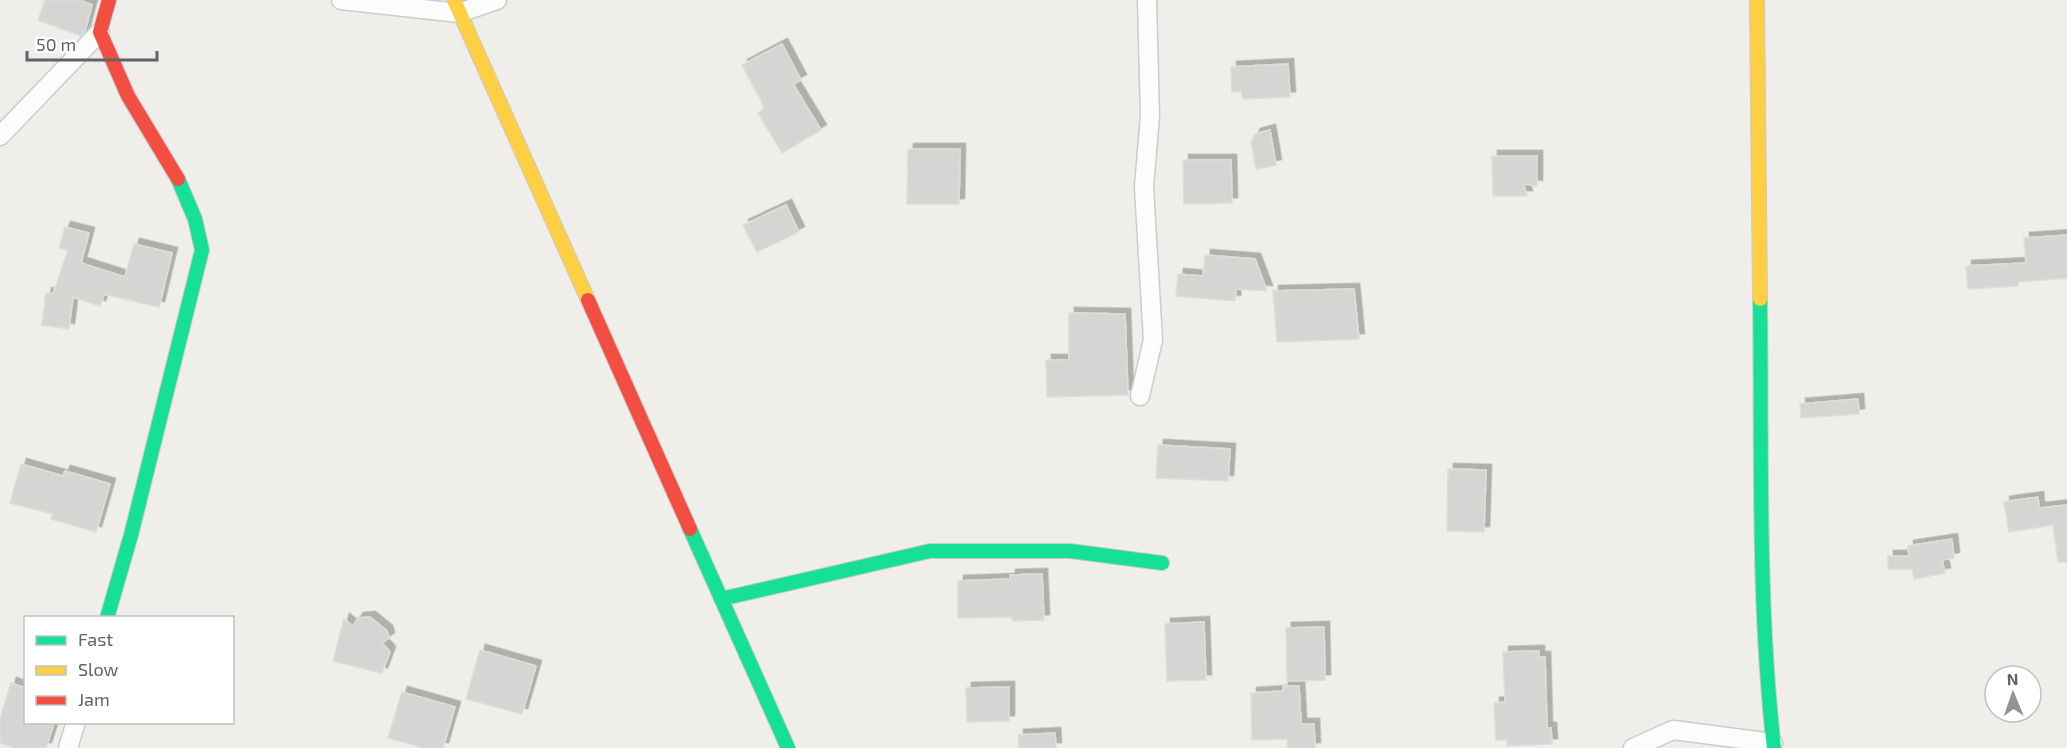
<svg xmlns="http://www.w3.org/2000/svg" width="2067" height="748" font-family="'Exo 2',sans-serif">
<defs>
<filter id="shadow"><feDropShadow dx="5.5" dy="-5.5" stdDeviation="0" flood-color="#0004"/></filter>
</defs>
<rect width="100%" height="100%" fill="#efeeea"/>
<g fill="#d6d5d3" stroke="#deddd9" stroke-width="1.5" filter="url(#shadow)">
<path d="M45 0H80L92 5 85 31 81 36 38 20Z"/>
<path d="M782 44 801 80 793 84 821 130 782 153 758 113 765 108 742 65Z"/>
<path d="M1288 64 1290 97 1243 99 1241 91 1232 92 1231 67Z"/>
<path d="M1270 130 1276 165 1256 169 1251 142 1255 134Z"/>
<path d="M908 149H960L959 204H907Z"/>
<path d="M1492 156H1537V186L1523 184 1527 196H1493Z"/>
<path d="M1183 160H1231L1232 203 1184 204Z"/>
<path d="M786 205 799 232 757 252 743 225Z"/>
<path d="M65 227 89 233 81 263 125 277 134 244 172 253 159 307 104 294 100 306 73 297 69 329 42 325 46 293 53 294 68 250 59 248Z"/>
<path d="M2067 235V278L2018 282V286L1968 289 1966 266 2026 263 2024 238Z"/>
<path d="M1205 255 1255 259 1267 291 1236 289 1235 301 1176 296 1178 274 1203 276Z"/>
<path d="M1354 289 1359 339 1277 342 1273 291Z"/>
<path d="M1069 313 1125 314 1128 395 1047 397 1046 360H1069Z"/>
<path d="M1858 399 1859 414 1801 418 1800 404Z"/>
<path d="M1158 445 1230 449 1228 481 1156 478Z"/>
<path d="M21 464 63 476 65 471 110 484 96 532 51 519 53 514 10 503Z"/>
<path d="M1448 469 1486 470 1484 532 1447 531Z"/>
<path d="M2038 497 2039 508 2067 505V562H2058L2053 525 2009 532 2004 502Z"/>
<path d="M1952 539 1954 558 1942 560 1945 573 1914 579 1912 569H1888V556H1909L1908 546Z"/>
<path d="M1042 574 1044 620 1012 621V617L958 618V581L1010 579V575Z"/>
<path d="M370 617 387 631 389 638 382 643 390 652 382 673 333 661 344 619 353 626 358 618Z"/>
<path d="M1204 622 1206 680 1167 681 1165 624Z"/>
<path d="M1324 627 1325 680 1287 681 1286 628Z"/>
<path d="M480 650 536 666 522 714 466 699Z"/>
<path d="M1539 651V657H1545L1547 728H1551L1552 744 1507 746V740H1496L1494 703 1505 702 1503 652Z"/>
<path d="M11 683 26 688V723H54L46 748H15L0 743V719Z"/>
<path d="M1283 686H1299L1301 724H1314L1315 748H1287V739L1252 740 1251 693 1283 691Z"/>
<path d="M1009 687V721L967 722 966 688Z"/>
<path d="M402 692 455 707 443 748H424L388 738Z"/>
<path d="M1055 733 1056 748H1019L1018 735Z"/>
</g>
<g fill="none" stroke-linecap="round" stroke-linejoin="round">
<defs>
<g id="street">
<path d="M341 0 459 13 497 0"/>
<path d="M0 136 100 32"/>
<path d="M1140 396 1153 340 1144 187 1150 116 1147 0"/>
<path d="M68 748 76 722"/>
<path d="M1633 748 1673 730 1773 743"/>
</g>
<g id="fast">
<path d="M1760 299C1762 448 1757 599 1774 748"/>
<path d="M690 529 788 748"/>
<path d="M721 599 930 551H1070L1162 563"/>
<path d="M107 618 131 535 202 250 195 219 178 179"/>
</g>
<g id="slow">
<path d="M454 0 588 300"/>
<path d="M1757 0 1760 299"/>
</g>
<g id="jam">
<path d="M109 0 100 32 128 96 178 179"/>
<path d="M588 300 690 529"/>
</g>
</defs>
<use href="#street" stroke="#cbcccc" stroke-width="21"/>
<use href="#fast" stroke="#cacacb" stroke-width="16"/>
<use href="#slow" stroke="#cacacb" stroke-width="16"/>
<use href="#jam" stroke="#cacacb" stroke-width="16"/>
<use href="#street" stroke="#fdfcfc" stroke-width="18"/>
<use href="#fast" stroke="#16e098" stroke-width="14"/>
<use href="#slow" stroke="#ffcf43" stroke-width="14"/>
<use href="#jam" stroke="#f24e42" stroke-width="14"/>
</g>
<rect x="24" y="616" width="210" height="108" fill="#ffffff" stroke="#bfc1c3" stroke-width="1.5"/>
<rect x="36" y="636" width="30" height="9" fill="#16e098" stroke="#bfc1c3" stroke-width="1.5"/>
<text x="78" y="646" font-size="18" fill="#5f6368">Fast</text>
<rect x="36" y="666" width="30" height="9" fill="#ffcf43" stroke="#bfc1c3" stroke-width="1.5"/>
<text x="78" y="676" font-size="18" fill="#5f6368">Slow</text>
<rect x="36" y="696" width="30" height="9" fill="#f24e42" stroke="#bfc1c3" stroke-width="1.5"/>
<text x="78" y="706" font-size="18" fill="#5f6368">Jam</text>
<g transform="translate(2013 694) rotate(358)"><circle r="28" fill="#ffffff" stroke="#bfc1c3" stroke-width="1.5"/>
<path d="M0-4.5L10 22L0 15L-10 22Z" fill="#919496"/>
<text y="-9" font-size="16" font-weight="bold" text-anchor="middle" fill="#5f6368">N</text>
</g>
<path d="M27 51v9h130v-9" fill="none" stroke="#5f6368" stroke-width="3"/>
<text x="36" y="51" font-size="18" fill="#5f6368" stroke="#ffffff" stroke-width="4.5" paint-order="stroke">50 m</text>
</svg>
